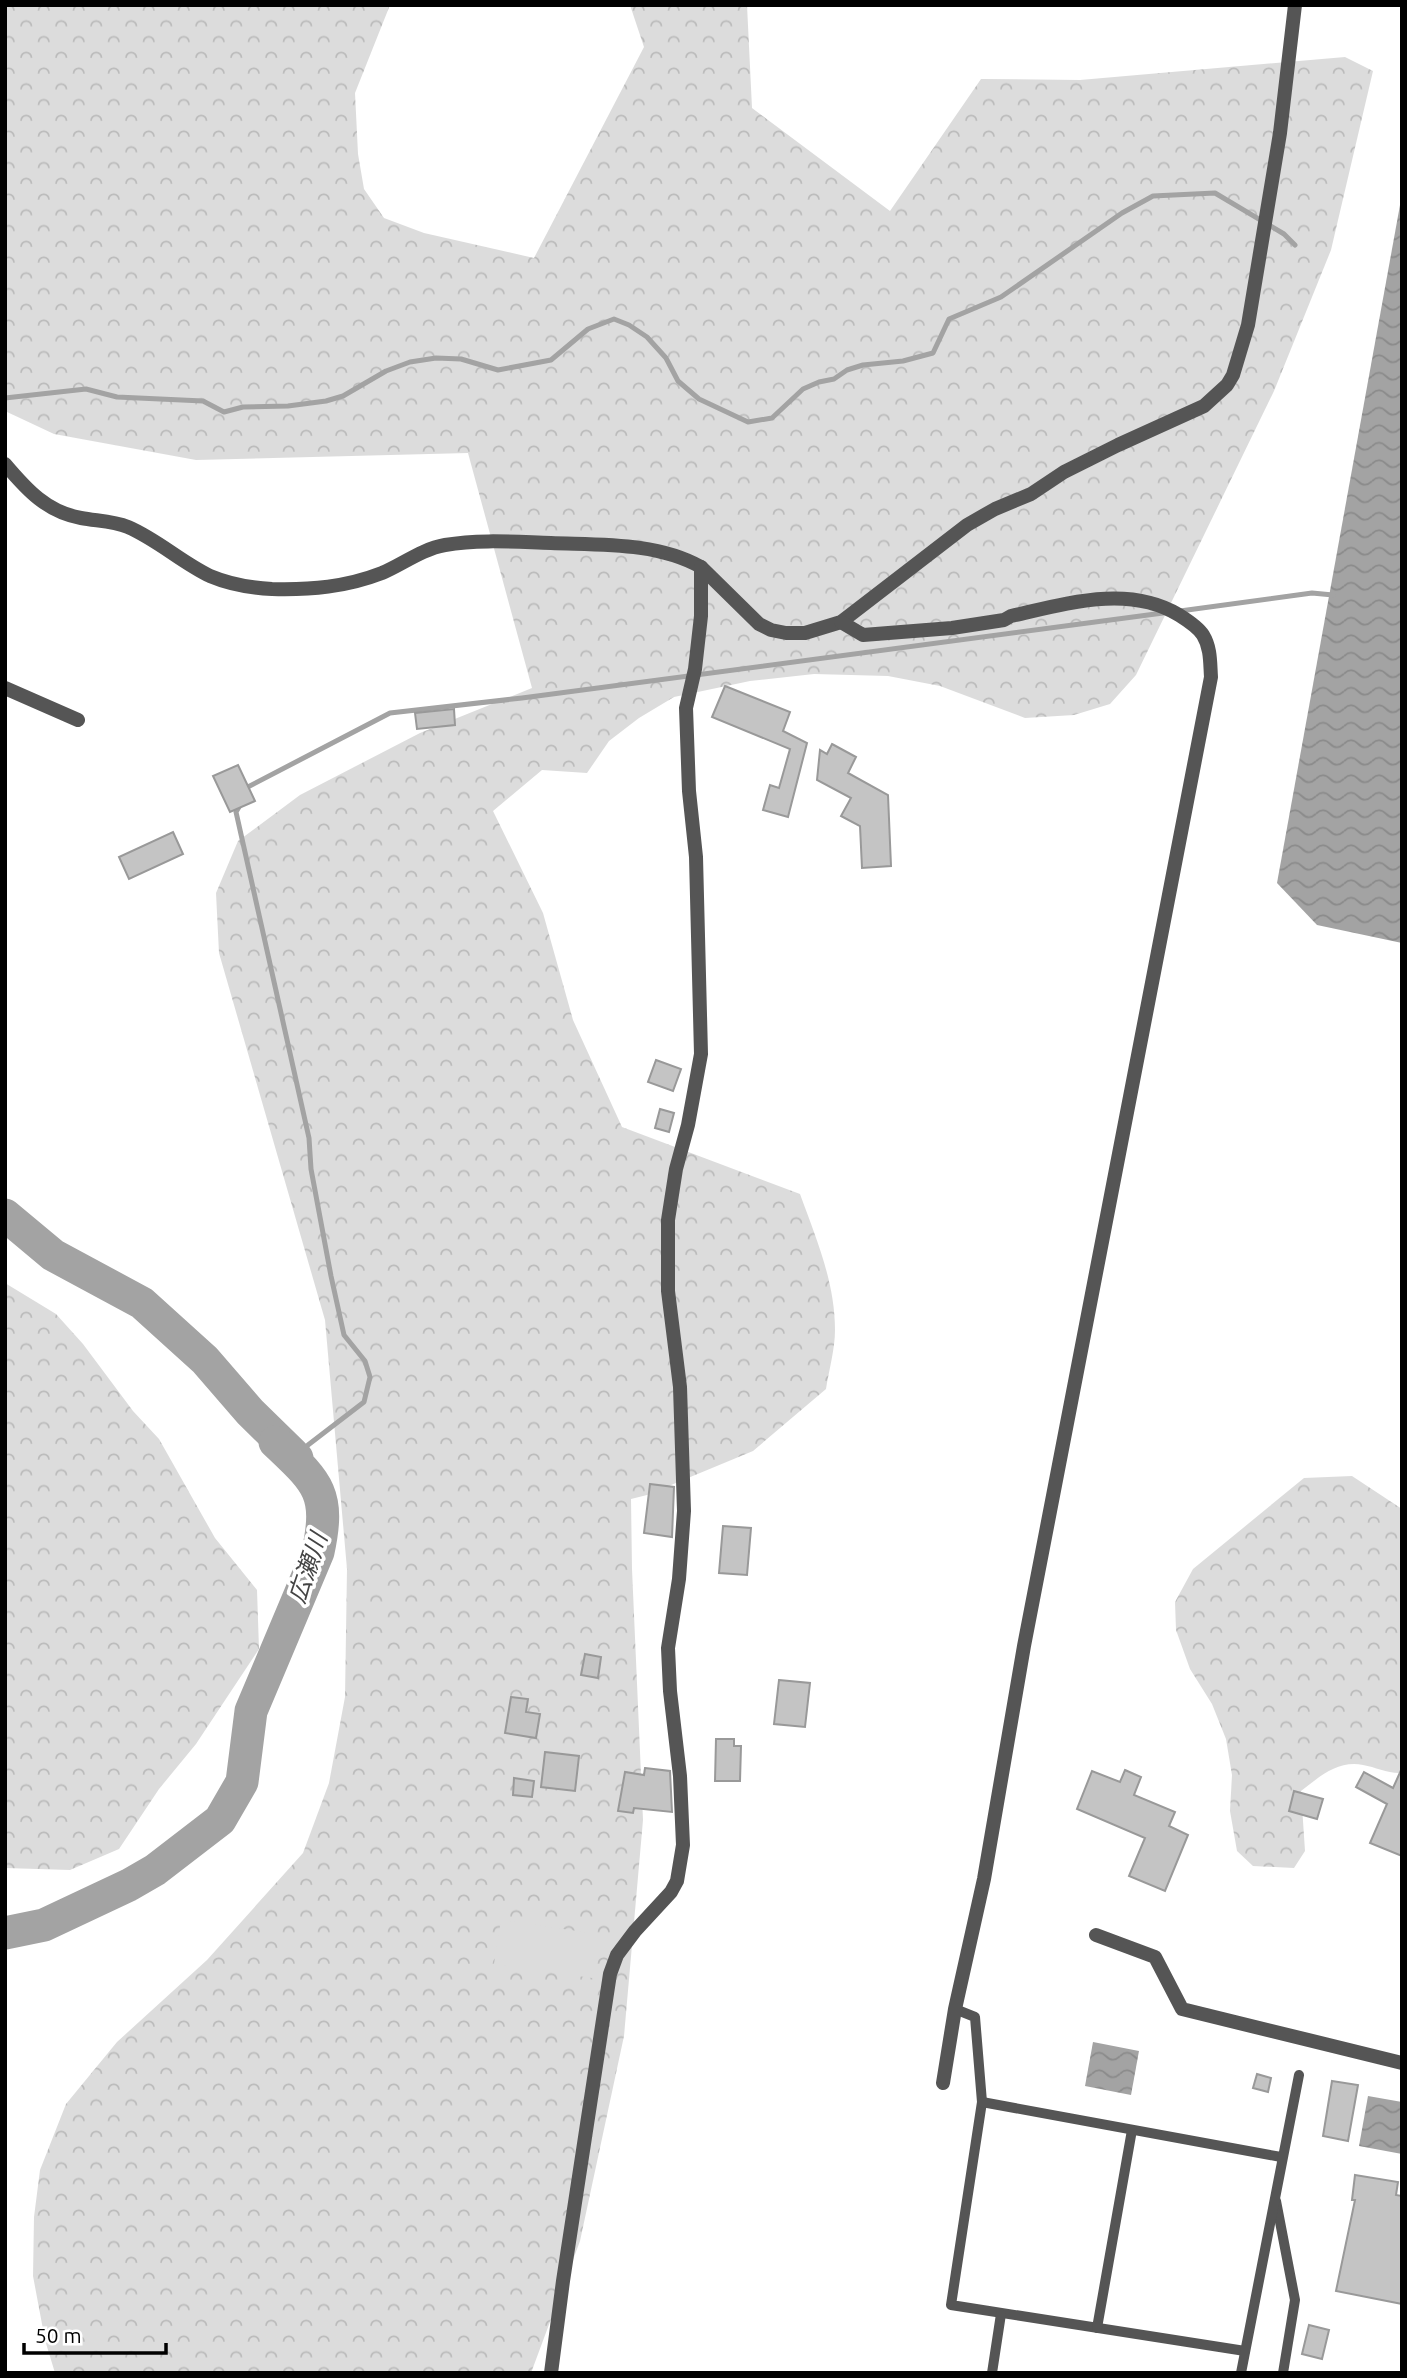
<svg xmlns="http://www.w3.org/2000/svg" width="1407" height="2378" font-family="Ubuntu,'Noto Sans JP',sans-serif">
<defs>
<pattern id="forest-crowns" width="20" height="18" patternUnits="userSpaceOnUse" patternTransform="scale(1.75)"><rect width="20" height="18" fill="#dcdcdc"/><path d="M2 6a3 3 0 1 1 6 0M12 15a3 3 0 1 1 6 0" fill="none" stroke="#bbb"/></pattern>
<pattern id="water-waves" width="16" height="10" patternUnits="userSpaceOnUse" patternTransform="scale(1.75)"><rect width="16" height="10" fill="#a3a3a3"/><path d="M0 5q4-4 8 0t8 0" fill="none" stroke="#8b8b8b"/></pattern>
</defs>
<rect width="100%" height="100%" fill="#fff"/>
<g fill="url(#forest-crowns)">
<path d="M5 5H390L355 93 358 154 364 189 384 218 424 233 534 258 644 47 630 5H747L752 108 890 211 981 79 1080 80 1345 57 1373 71 1331 250 1274 391 1136 675 1110 704 1074 715 1025 718 940 686 888 676 814 674 750 681 674 697 639 718 609 741 587 773 542 770 493 811 543 913 573 1020 622 1127 800 1194C816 1238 835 1282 835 1330 835 1349 829 1370 826 1389L753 1451 647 1495 631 1499 632 1569 643 1820 624 2036 580 2241 531 2373H55L45 2340 33 2276 34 2217 40 2170 66 2104 117 2042 207 1960 303 1853 329 1783 345 1697 347 1569 325 1320 219 953 216 893 238 841 300 795 420 733 532 688 468 453 196 460 54 434 5 411Z"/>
<path d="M5 1283 56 1314 83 1344 133 1411 159 1439 215 1538 257 1590 259 1649 196 1744 159 1789 119 1849 70 1870 5 1868Z"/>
<path d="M1352 1476 1402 1509V1773C1388 1774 1376 1767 1363 1765 1338 1760 1319 1777 1301 1791L1305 1851 1294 1868 1253 1866 1237 1851 1230 1811 1232 1775 1226 1739 1212 1704 1190 1669 1176 1630 1175 1602 1193 1569 1304 1478Z"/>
</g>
<path fill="#dcdcdc" d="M501 1920 598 1934 592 1978 494 1964Z"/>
<g fill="url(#water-waves)">
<path d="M1402 194V943L1317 925 1277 883Z"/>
<path d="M1093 2042 1139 2051 1131 2095 1085 2086Z"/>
<path d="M1368 2096 1402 2102V2154L1359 2146Z"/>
</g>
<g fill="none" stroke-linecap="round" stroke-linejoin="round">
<g stroke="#a3a3a3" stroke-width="5">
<path d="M5 398 86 389 117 397 203 401 224 412 243 407 288 406 326 401 343 396 386 371 410 362 436 358 461 359 498 370 551 360 588 329 614 319 629 325 647 337 666 358 678 381 699 399 748 422 772 418 803 389 819 382 834 379 847 370 863 365 903 361 933 353 949 319 1001 297 1122 213 1153 196 1215 193 1284 234 1295 245"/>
<path d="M1180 611 1312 593 1333 595"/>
<path d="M242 790 390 713 522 698 1163 613"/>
<path d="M237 803 239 807 236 812 309 1138 311 1169 331 1276 344 1335 365 1361 370 1377 364 1402 308 1445 297 1458"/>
</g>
<g stroke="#a3a3a3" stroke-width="33">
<path d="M5 1215 53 1255 142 1303 205 1360 250 1412 293 1454"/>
<path d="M5 1933 44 1925 129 1885 155 1870 220 1820 242 1782 251 1711 318 1552C331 1492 317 1482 275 1442L297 1458"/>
</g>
</g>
<g fill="#c4c4c4" stroke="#999" stroke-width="2">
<path d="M725 686 790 712 783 731 807 743 788 817 763 810 770 785 779 788 790 749 712 717Z"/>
<path d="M454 709 455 725 417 729 415 713Z"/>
<path d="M832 744 856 757 848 773 888 795 891 866 862 868 860 826 841 816 851 798 817 780 820 750 827 754Z"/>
<path d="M238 765 255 801 230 812 213 776Z"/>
<path d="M173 832 183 854 129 879 119 857Z"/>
<path d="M656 1060 681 1069 673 1091 648 1082Z"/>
<path d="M660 1109 674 1113 669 1132 655 1128Z"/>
<path d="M650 1484 674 1487 672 1537 644 1533Z"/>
<path d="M723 1526 751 1528 747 1575 719 1573Z"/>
<path d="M585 1654 601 1657 598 1678 581 1675Z"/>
<path d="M779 1680 810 1683 805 1727 774 1724Z"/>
<path d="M511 1697 528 1699 526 1712 540 1714 536 1738 505 1733Z"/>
<path d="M716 1739H734V1746H741L740 1781H715Z"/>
<path d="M545 1752 579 1756 575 1791 541 1787Z"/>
<path d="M645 1768 670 1771 672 1812 634 1808 633 1813 618 1811 625 1772 644 1775Z"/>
<path d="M1402 1768V1856L1370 1843 1387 1804 1356 1787 1364 1772 1393 1788Z"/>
<path d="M1125 1770 1141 1777 1134 1795 1175 1812 1169 1826 1188 1835 1165 1891 1129 1876 1145 1838 1077 1809 1092 1771 1120 1782Z"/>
<path d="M514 1778 534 1781 532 1797 513 1795Z"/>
<path d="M1294 1791 1323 1799 1317 1819 1289 1811Z"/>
<path d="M1257 2074 1271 2078 1268 2092 1253 2088Z"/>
<path d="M1332 2081 1358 2085 1348 2141 1323 2136Z"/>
<path d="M1355 2175 1398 2182 1396 2195 1402 2196V2304L1336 2291 1355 2200H1352Z"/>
<path d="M1309 2325 1329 2330 1322 2359 1302 2354Z"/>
</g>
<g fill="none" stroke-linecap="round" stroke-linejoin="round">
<g stroke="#555" stroke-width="10">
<path d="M955 2009 975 2017 982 2102 951 2305 1245 2351"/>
<path d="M982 2102 1281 2157"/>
<path d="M1276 2201 1295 2300 1283 2373"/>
<path d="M1097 2328 1132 2130"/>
<path d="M992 2373 1001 2314"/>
<path d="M1241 2373 1299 2075"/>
</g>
<g stroke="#555" stroke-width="14">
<path d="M5 464C27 490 47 512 81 518 97 521 113 521 128 527 158 540 181 562 210 576 229 584 252 588 272 589 311 590 346 587 382 573 403 564 422 549 445 545 480 539 516 542 551 543 600 545 657 542 701 567L759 624 771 630 786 633H805L841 622 967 525 995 509 1031 494 1064 472 1118 445 1204 406 1227 385 1233 375 1248 325 1280 133 1295 5"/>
<path d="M841 622 863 635 952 628 1004 620 1011 616C1065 604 1128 584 1179 615 1187 620 1198 627 1203 635 1211 648 1210 663 1211 677L1024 1646 984 1879 955 2009 943 2083"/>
<path d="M5 688 78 720"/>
<path d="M1096 1935 1155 1957 1182 2009 1402 2063"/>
<path d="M551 2373 563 2281 610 1974 617 1955 635 1931 671 1892 677 1881 683 1845 680 1776 670 1691 668 1648 679 1579 684 1511 680 1387 668 1291V1220L676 1169 688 1125 701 1054 696 857 689 791 686 708 695 669 701 616V567"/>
</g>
</g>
<g text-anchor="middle" stroke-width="7" stroke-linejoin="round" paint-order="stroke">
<g font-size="24" font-style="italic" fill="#444" stroke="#fff">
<text transform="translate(308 1568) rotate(-71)" y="8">広瀬川</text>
</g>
</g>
<rect width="1407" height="2378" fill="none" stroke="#000000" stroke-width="14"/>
<path d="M24 2343v10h142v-10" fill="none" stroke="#000000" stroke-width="3.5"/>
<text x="35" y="2343" font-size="21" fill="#000000" stroke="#ffffff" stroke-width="5" paint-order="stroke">50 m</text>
</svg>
